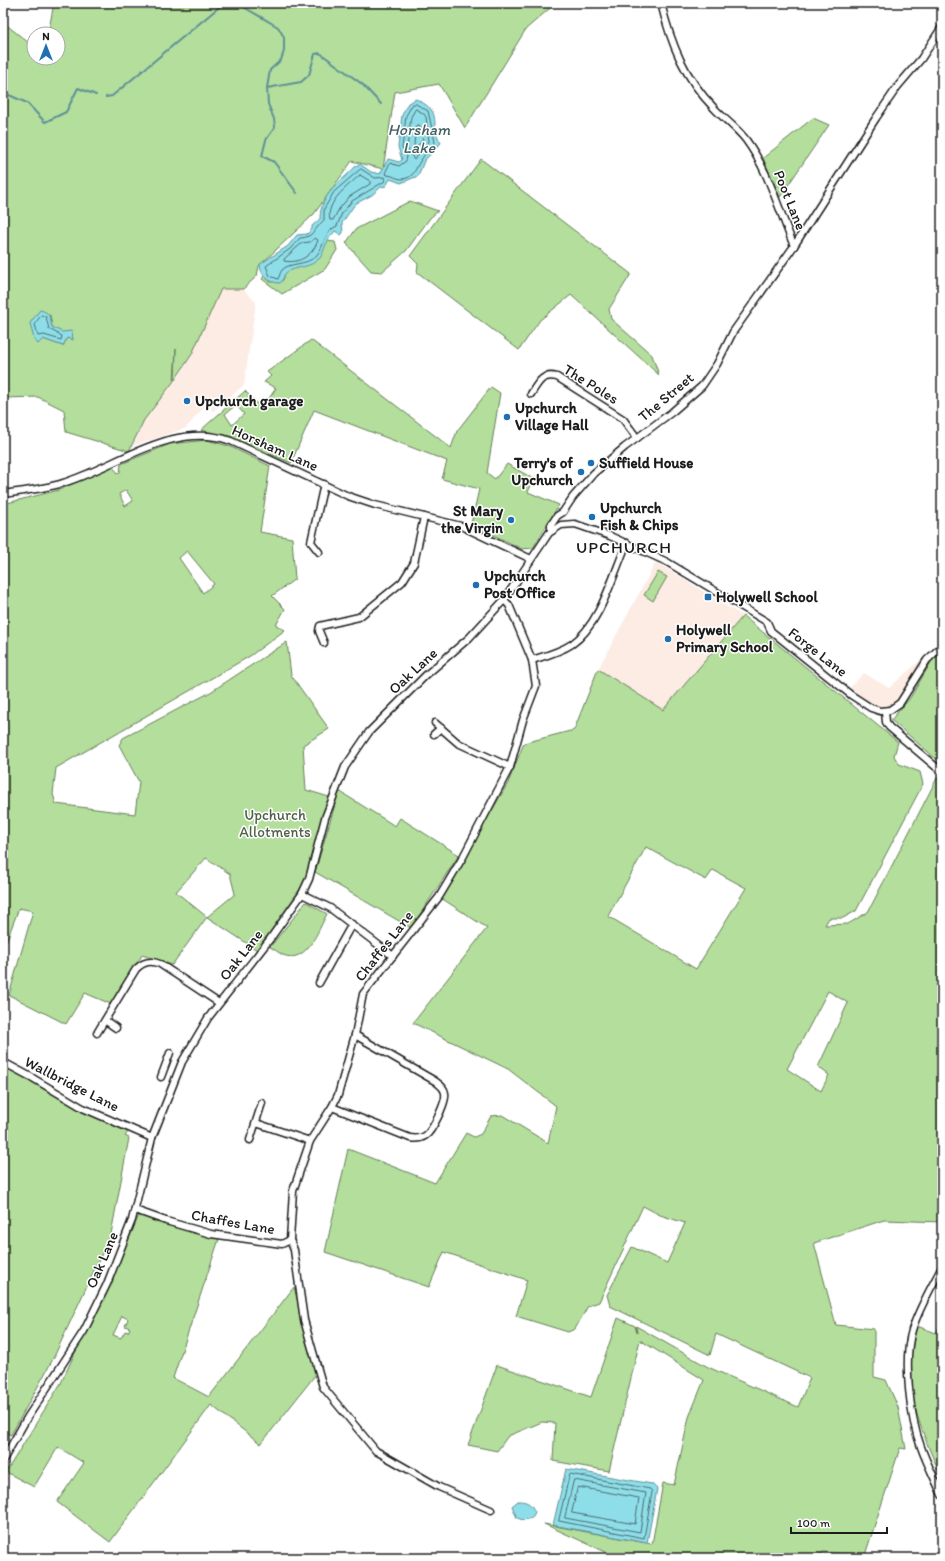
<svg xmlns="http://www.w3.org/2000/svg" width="945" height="1561" font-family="Itim,sans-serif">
<rect width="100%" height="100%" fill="#fff"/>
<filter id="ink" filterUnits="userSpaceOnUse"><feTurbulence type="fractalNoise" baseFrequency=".025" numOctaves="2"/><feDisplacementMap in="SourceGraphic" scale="8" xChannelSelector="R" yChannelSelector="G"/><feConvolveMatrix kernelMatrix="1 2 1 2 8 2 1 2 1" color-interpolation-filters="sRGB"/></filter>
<g filter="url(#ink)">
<g fill="#fcece4">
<path d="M221 289H243L256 302 244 385 212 412 210 400 186 428 133 446 144 420 179 376 192 354Z"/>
<path d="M656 562 743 616 663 710 598 669Z"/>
<path d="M924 657 905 692 894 704 880 707 869 702 850 688 864 673 889 688Z"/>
</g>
<g fill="#b3de9b" stroke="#687d5c" fill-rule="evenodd">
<path d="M54 3H556L526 29 465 128 439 84 395 92 383 169 352 161 314 214 259 266 257 276 243 289H221L192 354 175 380 176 349 174 381 144 420 129 451 66 432 64 410 38 397 6 398 3 408V19L4 23 34 47V58H58V34H48ZM50 315 52 327 73 339 67 338 63 346 43 339 38 344Z"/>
<path d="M813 118 829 125 780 197 763 158Z"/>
<path d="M481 159 631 274 609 309 611 319 652 355 659 375 571 295 540 320 519 350 417 272 418 264 410 256Z"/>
<path d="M410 201 438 211 430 218 406 251 382 272 371 271 346 243 356 229Z"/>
<path d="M327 241 335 242 337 250 325 269 282 294 262 279 264 276 271 282 283 280 285 273Z"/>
<path d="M311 340 451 448 457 431 491 387 500 393 487 473 495 479 507 464 534 479 528 492 559 505 533 548 522 549 471 524 479 489 442 479 447 461 314 410 291 463 238 440 201 430 245 391 262 409 276 388 264 382 271 376 267 372ZM236 405 244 414 232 425 225 414Z"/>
<path d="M207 440 229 446 270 466 260 532 292 538 295 579 272 596 285 609 276 625 285 630 250 656 56 768 53 794 56 804 135 814 139 782 119 745 123 738 209 693 287 642 291 675 329 729 303 745 306 790 329 797 305 882 257 950 207 917 172 965 142 955 113 1005 85 993 66 1024 9 995 33 911 19 908 3 950V504L59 490 112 466 118 473 120 472 121 464 170 444ZM126 490 133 501 125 506 119 494ZM187 551 214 584 203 593 179 558ZM206 858 230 874 235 894 207 917 176 892Z"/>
<path d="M658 572 667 577 653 601 644 595Z"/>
<path d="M743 616 898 742 894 756 899 764 920 772 923 784 856 911 843 918H829L825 925 848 924 868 912 937 778 942 781V1222L884 1220 814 1243 836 1325 874 1329V1377L886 1380 898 1407 906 1449 900 1448 865 1555 823 1552 819 1558H619L544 1524 652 1544 663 1483 674 1485 689 1417 704 1380 640 1340 609 1471 553 1461 555 1423 542 1422 508 1436 497 1451 468 1445 497 1365 591 1397 618 1318 635 1326 637 1333 636 1326 708 1367 798 1407 810 1378 716 1334 710 1355 610 1306 607 1295 632 1247 667 1263 685 1223 660 1215 643 1206 599 1302 588 1306 575 1329 568 1332 516 1316 527 1280 444 1252 429 1287 325 1252 348 1149 435 1183 466 1133 474 1137 481 1134 491 1116 502 1115 548 1143 556 1106 508 1069 413 1023 487 928 441 898 508 783 524 743 574 730 598 669 663 710ZM646 847 706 880 713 870 746 888 696 969 608 916ZM828 991 848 1003 818 1067 829 1075 821 1091 787 1069Z"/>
<path d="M942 652V764L891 720 910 698 934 657Z"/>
<path d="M339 791 395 826 400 818 459 855 411 928 315 872Z"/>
<path d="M306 902 327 914C318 930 307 965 283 955 279 953 274 949 270 947Z"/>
<path d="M3 1065 80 1110 128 1132 125 1136 129 1138 111 1234 53 1359 11 1435 3 1431Z"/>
<path d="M139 1215 219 1239 173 1378 209 1397 294 1287 316 1374 261 1444 211 1405 110 1542 57 1502 84 1463 58 1447 34 1487 6 1472 61 1383 101 1297 104 1296ZM122 1316 128 1319 125 1326 130 1328 128 1332 125 1331 121 1338 113 1335Z"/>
<path d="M942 1322V1479C929 1449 913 1413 910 1380 909 1362 913 1344 917 1326L936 1333Z"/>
</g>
<g fill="#8edee9" stroke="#609097">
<path d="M416 99C445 113 428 122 441 143L424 161 418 176 401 183 390 179 386 186 381 187 372 195 355 204 342 223 343 233 341 235 335 231C333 234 329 237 328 241 324 246 324 253 320 258 310 268 300 266 289 271 283 273 284 280 280 283 269 283 260 275 260 264L288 246 297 235 307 234 312 229V226L320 219C320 194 340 183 356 166L360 164 371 172 380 174 388 159 399 162 402 160 398 147 402 115 408 103Z"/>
<path d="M40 310C50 312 50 318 52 327L62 332 72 331 73 340 67 338 63 346 43 339 38 344 34 339 30 323Z"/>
<path d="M566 1469 652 1484 657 1489 647 1543 553 1525Z"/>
<path d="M518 1501C528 1501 531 1504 535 1512L532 1518 523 1520 517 1518 512 1506Z"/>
</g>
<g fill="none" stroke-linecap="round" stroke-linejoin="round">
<g stroke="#4a6a6e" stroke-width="1">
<path d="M413 104H416L428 111 435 142C431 149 425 153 421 160 415 168 415 178 402 179 396 179 393 175 387 175L385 173 390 163 399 166 406 161 407 156 402 148 406 116Z"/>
<path d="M416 109 424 114 426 117 429 142 414 160 407 148 411 117Z"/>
<path d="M419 125 423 140 416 147 414 145 416 126Z"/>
<path d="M361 169 375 178 384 177 385 181 352 201 342 213 337 226C324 231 325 246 316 256 306 266 289 262 282 270 280 273 279 277 278 279L270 276 266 266 290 249 300 238C313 238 315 228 324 220V209L334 192Z"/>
<path d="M360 175 370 181V184L349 197 339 209 333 220H330C325 202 348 186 360 175Z"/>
<path d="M315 238 318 240C313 255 300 264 284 261V259L302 243 310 242Z"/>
<path d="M42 315 46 317 49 329 62 336 61 340 44 335 38 336 35 324Z"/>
<path d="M570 1474 650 1489 652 1492 644 1538 559 1521Z"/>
<path d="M574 1480 646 1493 640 1532 565 1518Z"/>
<path d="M578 1487 639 1498 635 1524 572 1513Z"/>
</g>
<g stroke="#609097" stroke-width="2">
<path d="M237 3 278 27 284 37V51L281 60 270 70 267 88 268 104 274 119 275 127 266 140 262 156 274 162 297 193"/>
<path d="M267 88 301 82 309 75 315 54 320 53 362 84 381 104"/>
<path d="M106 97 112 96 224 3"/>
<path d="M3 99 9 95 27 103 45 122 66 112 78 88 96 95"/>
</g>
<defs>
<g id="minor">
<path d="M661 3C671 44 684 77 714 108 724 119 737 128 746 140 769 171 779 211 794 246"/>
<path d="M531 394C538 383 542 373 557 377L623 419 637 438"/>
<path d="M3 494C23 491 44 489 63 483 116 467 173 420 231 441L348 496 375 505 461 526 531 559"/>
<path d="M551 531V525L557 516 563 512 573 497 594 473 625 447 672 412 702 386 717 364 733 332 794 246 876 118 898 86 921 59 942 27"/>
<path d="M319 552 311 542 324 484"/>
<path d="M324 643 319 631 320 626 359 617 402 582 414 563 424 517"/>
<path d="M532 660C545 656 560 652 572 644 600 625 613 575 627 543"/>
<path d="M885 711 886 722 889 727 942 772"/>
<path d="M435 723 458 743 510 767"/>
<path d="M434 734 441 728"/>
<path d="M302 894 330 908 393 956"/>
<path d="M319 983 352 924"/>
<path d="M106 1021 116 1028"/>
<path d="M97 1033 136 969C144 961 151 960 160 964L219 1003"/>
<path d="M3 1062 31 1077 83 1108 152 1138"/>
<path d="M161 1077 170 1053"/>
<path d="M332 1107 410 1138C415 1139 420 1139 425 1136 432 1132 447 1101 445 1093 444 1087 440 1085 435 1081L355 1035"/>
<path d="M256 1123 310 1141"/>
<path d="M250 1140 262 1103"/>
<path d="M135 1210 166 1221 211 1234 282 1244 290 1240 293 1191 310 1141 332 1107 338 1095 355 1035 363 994 439 897 463 857 510 767 523 720 536 686 532 660 509 605 504 600"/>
<path d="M290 1240 294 1250 304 1320 323 1387 376 1451 439 1487 491 1510"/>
<path d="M942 1267C931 1288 919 1308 912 1330 903 1360 910 1418 921 1447 927 1464 935 1479 942 1495"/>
<path d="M3 1460 27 1418 84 1331 107 1284 132 1220 152 1138 182 1062 208 1018 270 939 302 894 309 879 325 818 345 767 369 732 426 675 469 638 504 600 549 533 561 525 575 524 610 536 667 562 767 622 771 631 851 695 871 708 880 711 890 710 900 703 927 660 942 646"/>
</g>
</defs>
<use href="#minor" stroke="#1c1c1c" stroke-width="9"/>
<use href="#minor" stroke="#fff" stroke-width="6"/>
</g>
</g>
<g fill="#1f6fb2" stroke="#fff" stroke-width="1.5">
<circle cx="187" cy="401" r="4"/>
<circle cx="507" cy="417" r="4"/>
<circle cx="591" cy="463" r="4"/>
<circle cx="581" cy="472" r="4"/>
<circle cx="592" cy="517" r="4"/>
<circle cx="511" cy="520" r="4"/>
<circle cx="476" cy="585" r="4"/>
<rect x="704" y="593" width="8" height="8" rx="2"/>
<circle cx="668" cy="639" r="4"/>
</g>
<g text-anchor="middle" stroke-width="3" stroke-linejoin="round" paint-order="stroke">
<g font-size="15" fill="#1c1c1c" stroke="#fff">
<text transform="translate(790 200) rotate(68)" y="5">Poot Lane</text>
<text transform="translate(591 384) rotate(32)" y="5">The Poles</text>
<text transform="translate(666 397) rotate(-40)" y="5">The Street</text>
<text transform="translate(275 448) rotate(24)" y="5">Horsham Lane</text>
<text transform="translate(818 652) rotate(38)" y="5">Forge Lane</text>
<text transform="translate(413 671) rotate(-43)" y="5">Oak Lane</text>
<text transform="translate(384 946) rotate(-52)" y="5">Chaffes Lane</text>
<text transform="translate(241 955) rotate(-52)" y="5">Oak Lane</text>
<text transform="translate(72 1084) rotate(27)" y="5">Wallbridge Lane</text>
<text transform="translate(233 1222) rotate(10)" y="5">Chaffes Lane</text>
<text transform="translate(102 1260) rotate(-67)" y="5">Oak Lane</text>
</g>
<g font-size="15" font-weight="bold" fill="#1c1c1c" stroke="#fff" text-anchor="start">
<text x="195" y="406">Upchurch garage</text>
<text x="515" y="413">Upchurch<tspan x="515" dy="17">Village Hall</tspan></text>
<text x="573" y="468" text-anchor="end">Terry's of<tspan x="573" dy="17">Upchurch</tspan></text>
<text x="599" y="468">Suffield House</text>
<text x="600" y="513">Upchurch<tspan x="600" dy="17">Fish &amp; Chips</tspan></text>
<text x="503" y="516" text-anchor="end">St Mary<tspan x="503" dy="17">the Virgin</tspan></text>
<text x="484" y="581">Upchurch<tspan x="484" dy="17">Post Office</tspan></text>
<text x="716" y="602">Holywell School</text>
<text x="676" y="635">Holywell<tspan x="676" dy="17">Primary School</tspan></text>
</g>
<g font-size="15" fill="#516048" stroke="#fff">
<text x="275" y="820">Upchurch<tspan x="275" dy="17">Allotments</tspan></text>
</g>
<g font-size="16" font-style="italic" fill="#446064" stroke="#fff">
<text x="419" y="135">Horsham<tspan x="419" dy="18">Lake</tspan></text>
</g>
<g font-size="17" letter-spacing="1" fill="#1c1c1c" stroke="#fff">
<text x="624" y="553">UPCHURCH</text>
</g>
</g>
<rect width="945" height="1561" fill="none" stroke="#fff" stroke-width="16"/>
<rect x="8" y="8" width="929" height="1545" fill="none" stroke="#1c1c1c" stroke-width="1.5" filter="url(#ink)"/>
<g transform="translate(46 46)"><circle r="19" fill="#ffffff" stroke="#a4a4a4"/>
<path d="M0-3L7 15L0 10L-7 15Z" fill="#1f6fb2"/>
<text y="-6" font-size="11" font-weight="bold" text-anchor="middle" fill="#1c1c1c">N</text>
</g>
<path d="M791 1527v6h96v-6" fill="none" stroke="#1c1c1c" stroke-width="2"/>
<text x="797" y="1527" font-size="12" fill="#1c1c1c" stroke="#ffffff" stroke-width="3" paint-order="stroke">100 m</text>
</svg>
